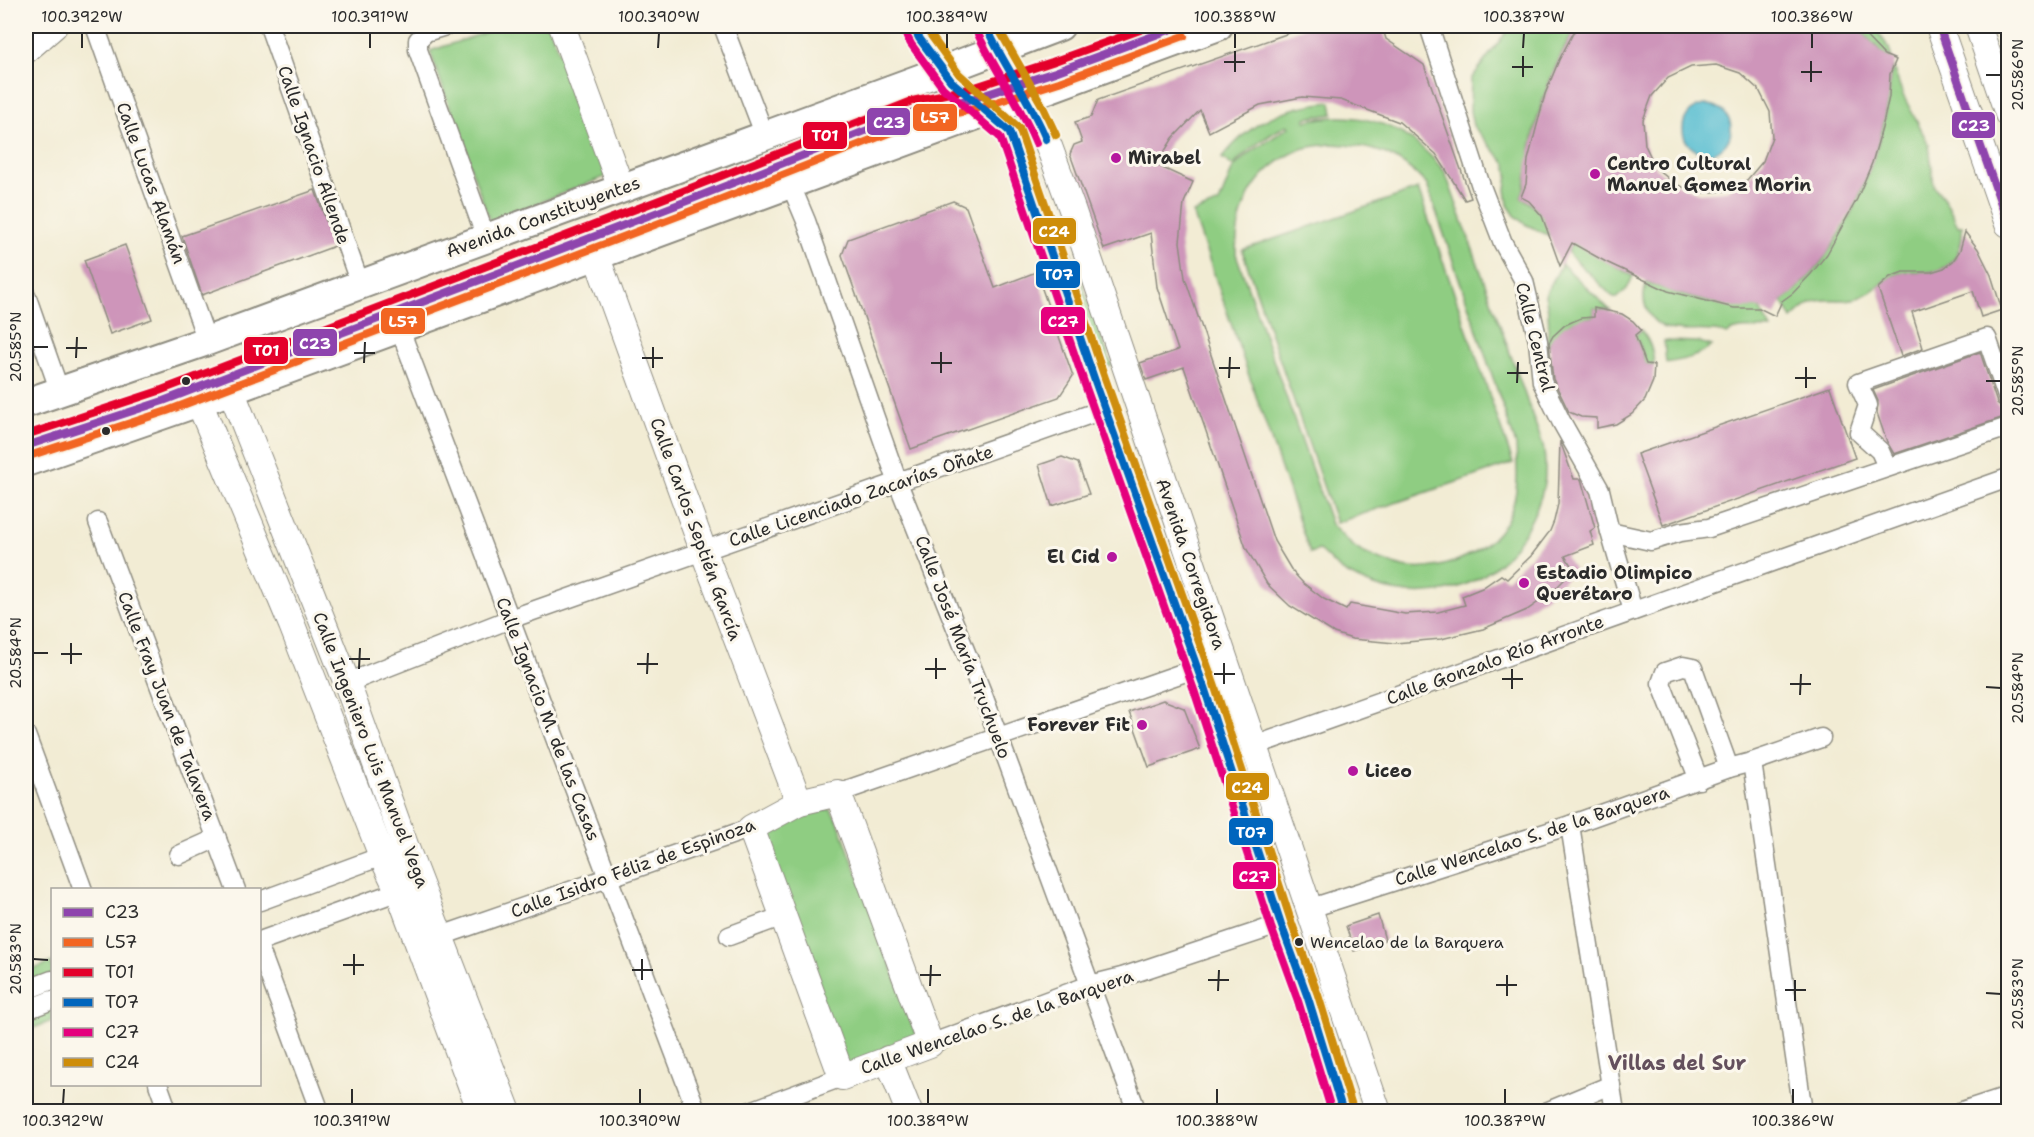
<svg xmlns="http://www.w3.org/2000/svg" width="2034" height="1137" font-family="'Shantell Sans',sans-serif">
<rect width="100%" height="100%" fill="#fbf7ec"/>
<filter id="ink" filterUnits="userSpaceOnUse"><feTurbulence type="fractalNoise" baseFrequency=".0167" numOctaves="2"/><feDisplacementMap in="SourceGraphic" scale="12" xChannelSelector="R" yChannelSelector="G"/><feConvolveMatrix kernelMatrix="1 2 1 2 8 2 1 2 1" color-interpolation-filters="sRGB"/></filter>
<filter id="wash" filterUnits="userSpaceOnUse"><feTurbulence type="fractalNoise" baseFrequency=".008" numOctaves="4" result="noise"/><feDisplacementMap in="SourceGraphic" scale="24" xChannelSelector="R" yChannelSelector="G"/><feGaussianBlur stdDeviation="1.35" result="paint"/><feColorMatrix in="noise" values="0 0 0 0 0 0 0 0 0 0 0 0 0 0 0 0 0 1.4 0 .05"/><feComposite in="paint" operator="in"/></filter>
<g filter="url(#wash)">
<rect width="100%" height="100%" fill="#f2ecd4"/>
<g fill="#8fcd82" stroke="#5d7c56" stroke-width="1.5" fill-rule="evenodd">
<path d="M505 26H549L607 176 490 222 430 51Z"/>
<path d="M1511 26H1577C1557 59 1542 96 1534 133 1529 154 1529 179 1521 197 1534 204 1546 220 1558 230L1554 238 1525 224 1516 217 1508 205 1506 189 1508 175 1506 164 1473 126 1470 111 1471 79Z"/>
<path d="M1856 26H1874L1889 48 1892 59 1884 55Z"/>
<path d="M1893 67 1903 95 1929 145 1934 186 1945 200 1958 226H1962C1963 249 1954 271 1928 272 1919 272 1909 271 1900 273 1885 278 1875 292 1860 297 1845 303 1828 297 1814 302 1806 305 1798 313 1792 319L1782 301C1835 261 1865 192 1882 129 1884 119 1887 108 1888 98 1890 87 1888 77 1893 67Z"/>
<path d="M1331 102 1333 114 1305 118V121C1364 108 1408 126 1445 172L1543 445C1549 479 1543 498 1527 528 1490 596 1412 611 1346 573 1336 568 1328 557 1319 550L1310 553 1193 213 1219 203 1233 168 1248 154 1289 127 1287 125C1266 137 1249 148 1233 166L1222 158C1251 121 1285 106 1331 102ZM1331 144C1374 146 1398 153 1427 185L1516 445C1517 466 1519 484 1513 505 1502 545 1451 572 1410 568 1394 566 1377 559 1362 552 1350 546 1340 533 1331 524L1236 254C1237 206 1253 171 1299 150 1308 146 1321 146 1331 144Z"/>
<path d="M1030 140 1112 366 1100 367 1021 141Z"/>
<path d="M1418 189 1513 463 1336 523 1242 250Z"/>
<path d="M1573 242 1633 276 1627 289 1616 298 1612 296 1571 256 1568 250Z"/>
<path d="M1562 264 1610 310 1594 308V317C1570 319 1556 330 1545 350 1550 331 1550 314 1545 295Z"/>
<path d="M1647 282C1683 297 1720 307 1759 308L1771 329C1757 329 1738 326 1727 334 1701 324 1666 342 1649 314 1643 304 1643 292 1647 282Z"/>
<path d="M1641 330C1650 341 1653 351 1654 365L1644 364C1644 354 1640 344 1634 336Z"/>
<path d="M1664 341 1699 342 1712 346C1699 357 1682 360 1666 363Z"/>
<path d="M830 809 838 821 918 1039 847 1067 758 836 806 813Z"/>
<path d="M52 962V1021L26 1031V972Z"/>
</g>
<circle fill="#53bcd0" stroke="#3f747e" stroke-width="1.5" cx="1707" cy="129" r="24"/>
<g id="blocks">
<g fill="#ce95ba" fill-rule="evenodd">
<path d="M1309 26H1382L1386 39 1424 65 1471 198 1465 200 1436 154 1399 122 1341 100 1302 97 1260 105 1209 132 1200 110 1173 138 1156 165 1193 182 1184 203 1180 242 1185 278 1274 541 1292 571 1303 583 1324 599 1346 610 1350 604 1405 614 1438 612 1465 605 1462 596 1482 588 1501 575 1507 579 1531 556 1550 531 1554 521 1558 504 1560 441 1574 479H1581L1595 528 1590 531 1594 545 1565 556 1574 570 1550 594 1527 610 1483 629 1441 639 1395 643 1352 639 1334 633 1290 606 1267 584 1246 548 1184 367 1146 380 1140 363 1178 350 1157 287 1151 233 1104 249 1070 154 1074 145 1082 142 1075 122 1091 117 1098 100Z"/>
<path d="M1577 26H1856L1884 55 1896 60 1890 74 1889 97 1882 128 1872 163 1857 199 1827 254 1811 274 1793 293 1782 301 1775 316 1759 308H1734L1668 291 1606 262 1572 243 1560 266 1542 216 1529 201 1521 197 1526 184 1528 160 1545 94 1559 60ZM1716 65 1740 73 1759 90 1770 112 1772 137 1763 161 1747 180 1724 191 1699 193 1675 184 1656 168 1645 145 1643 120 1652 96 1668 78 1691 67Z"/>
<path d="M315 190 335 246 202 295 182 236Z"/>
<path d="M953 201 966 207 995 288 1036 272 1073 376 1059 397 911 449 842 255 848 239Z"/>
<path d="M1965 232 1978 249 1991 275 2002 310 1981 317 1973 291 1912 312 1923 348 1901 356 1878 288 1890 277 1903 272H1931L1944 268 1953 261 1960 250Z"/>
<path d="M125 245 152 319 110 334 84 260Z"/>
<path d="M1594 308 1622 314 1633 321 1641 330 1635 335 1646 364 1654 365 1653 381 1645 400 1632 414 1616 424 1597 428V418L1581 417 1569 412 1553 379 1549 343 1553 336 1565 325 1581 318 1594 317Z"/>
<path d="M1980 352 1997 403 2005 410 2007 416 1894 454 1887 442 1877 413 1878 401 1873 390Z"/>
<path d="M1830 387 1855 458 1663 525 1637 454Z"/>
<path d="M1062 457 1078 463 1089 494 1052 506 1039 465Z"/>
<path d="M1163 700 1184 708 1200 749 1149 767 1129 712Z"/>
<path d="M1378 915 1385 940 1354 951 1346 926Z"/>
</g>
</g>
</g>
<g filter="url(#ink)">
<use href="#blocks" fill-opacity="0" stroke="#8e8c80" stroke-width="1.5"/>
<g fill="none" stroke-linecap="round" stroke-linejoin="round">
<defs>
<g id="street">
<path d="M95 26 207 341"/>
<path d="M269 26 360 284"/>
<path d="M446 26 426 32 418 40V50L486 238"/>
<path d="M723 26 765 136"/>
<path d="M1429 26 1481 186 1503 243 1524 281 1538 341 1542 382 1561 421 1600 490 1610 532 1633 611"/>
<path d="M790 183 806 221 898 483 983 695 1137 1112"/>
<path d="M26 295 60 392"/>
<path d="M399 327 697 1112"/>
<path d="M1887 467 1880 451 1859 432 1868 405 1858 383 1987 338 2008 399"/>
<path d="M98 522 236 890"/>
<path d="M1610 532 1651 541 1680 532 1709 528 2008 427"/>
<path d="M347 683 510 619 1105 409"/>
<path d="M26 735 83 890"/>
<path d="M1254 746 2008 478"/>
<path d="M1752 762 1803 1112"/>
<path d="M1699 780 1661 683 1665 672 1683 666 1693 668 1729 768"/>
<path d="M838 793 1197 668"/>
<path d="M1570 825 1615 1112"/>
<path d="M179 855 217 838"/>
<path d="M260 901 393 852"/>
<path d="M1311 908 1570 825 1729 768 1752 762 1821 738"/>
<path d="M441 936 751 828"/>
<path d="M729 936 783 916"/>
<path d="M260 941 410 887"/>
<path d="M260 950 320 1112"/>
<path d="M26 990 52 980"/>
<path d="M26 1010 52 1000"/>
<path d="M930 1044 1090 985 1122 977 1281 924"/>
<path d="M158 1084 168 1112"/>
<path d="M748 1112 842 1077"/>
<path d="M1546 1112 1611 1085"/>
<path d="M1959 1112 2008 1096"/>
</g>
<g id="secondary">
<path d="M562 26 621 188"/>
<path d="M913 26 919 38 951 81 1009 131 1095 381 1204 687 1281 924 1308 998 1343 1112"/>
<path d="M986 26 995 50 1018 84 1040 122 1072 209 1378 1112"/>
<path d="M1939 26 2008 224"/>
<path d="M1978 26 2008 114"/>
<path d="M26 50 54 26"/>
<path d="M596 255 703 550 799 802"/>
<path d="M231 390 347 683 406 848 508 1112"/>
<path d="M199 402 292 625 382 856 399 892 481 1112"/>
<path d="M838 793 930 1044 842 1077 751 828 799 802Z"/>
<path d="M888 1059 909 1112"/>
</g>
<g id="primary">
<path d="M26 403 207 341 944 70 1060 26"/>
<path d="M26 462 199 402 1218 26"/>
</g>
</defs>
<use href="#street" stroke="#8e8c80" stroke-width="21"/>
<use href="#secondary" stroke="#8e8c80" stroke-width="28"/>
<use href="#primary" stroke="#8e8c80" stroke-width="32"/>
<use href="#street" stroke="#fff" stroke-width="18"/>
<use href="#secondary" stroke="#fff" stroke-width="26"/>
<use href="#primary" stroke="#fff" stroke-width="28"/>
<defs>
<g id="bus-1">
<path d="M1939 26 2008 224"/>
<path d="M26 446 163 401 687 201 916 111 972 99 1055 72 1180 26"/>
</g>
<path id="bus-2" d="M29 456 167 411 691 211 919 121 975 109 1059 82 1184 36"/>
<path id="bus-3" d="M26 435 159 391 683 191 912 101 969 89 1052 62 1151 26"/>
<g id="bus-4">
<path d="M913 26 919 38 951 81 1009 131 1095 381 1204 687 1281 924 1308 998 1343 1112"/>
<path d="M986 26C1003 65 1030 99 1046 139"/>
</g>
<g id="bus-5">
<path d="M976 30C994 69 1020 104 1036 143"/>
<path d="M904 31 911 44 943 88 1000 137 1085 385 1194 690 1271 927 1298 1001 1332 1112"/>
</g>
<g id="bus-6">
<path d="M924 26 959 74 1019 128 1105 378 1214 684 1291 921 1318 995 1353 1109"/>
<path d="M997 26 1042 105 1056 135"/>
</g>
</defs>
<use href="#bus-1" stroke="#fbf7ec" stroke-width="12"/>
<use href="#bus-2" stroke="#fbf7ec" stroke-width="12"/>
<use href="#bus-3" stroke="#fbf7ec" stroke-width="12"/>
<use href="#bus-4" stroke="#fbf7ec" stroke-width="12"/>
<use href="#bus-5" stroke="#fbf7ec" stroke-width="12"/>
<use href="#bus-6" stroke="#fbf7ec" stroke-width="12"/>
<use href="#bus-1" stroke="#8e44ad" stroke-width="8"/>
<use href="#bus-2" stroke="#f26522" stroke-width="8"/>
<use href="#bus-3" stroke="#e4002b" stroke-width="8"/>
<use href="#bus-4" stroke="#0065bd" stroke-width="8"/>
<use href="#bus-5" stroke="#e5007d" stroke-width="8"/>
<use href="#bus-6" stroke="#ce8d09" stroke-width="8"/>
</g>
</g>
<path fill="none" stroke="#2b2b2b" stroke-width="2" d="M82 48V33M370 48V33M658 48 659 33M947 48V33M1235 48V33M1523 48 1524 33M1812 48V33M1224 62H1245M1512 67H1533M1235 72V51M1801 72H1822M1986 75H2001M1523 77V56M1811 82V61M33 347H48M66 348H87M354 353H375M76 358 77 337M642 358H663M364 363 365 342M931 363H952M653 368V347M1219 368H1240M941 373V352M1507 373H1528M1229 378 1230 357M1795 378H1816M1986 381H2001M1517 383 1518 362M1806 388V367M33 653H48M61 654H82M349 659H370M71 664V643M637 664H658M359 669 360 648M925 669H946M647 674 648 653M1214 674H1235M936 679V658M1502 679H1523M1224 684V663M1790 684H1811M1986 687 2001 688M1512 689V669M1800 695 1801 674M33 959 48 960M343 965H364M632 970H653M354 975V954M920 975H941M642 980V959M1208 980H1229M1496 985H1517M930 986 931 965M1785 990H1806M1218 991 1219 970M1986 993 2001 994M1507 996V975M1795 1001V980M63 1104 64 1089M352 1104V1089M640 1104V1089M928 1104V1089M1217 1104V1089M1505 1104V1089M1793 1104V1089"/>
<g fill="#b5179e" stroke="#fbf7ec" stroke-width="2">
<circle cx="1116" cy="158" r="6"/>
<circle cx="1595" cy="174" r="6"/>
<circle cx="1112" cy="557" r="6"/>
<circle cx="1524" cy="583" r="6"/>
<circle cx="1142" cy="725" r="6"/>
<circle cx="1353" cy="771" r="6"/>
</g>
<g fill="#2b2b2b" stroke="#fbf7ec" stroke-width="2">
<circle cx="186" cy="381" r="5"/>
<circle cx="106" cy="431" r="5"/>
<circle cx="1299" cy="942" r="5"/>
</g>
<g text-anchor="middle" stroke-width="6" stroke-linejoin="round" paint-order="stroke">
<g font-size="16" fill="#2b2b2b" stroke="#fbf7ec" text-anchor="start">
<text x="1310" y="948">Wencelao de la Barquera</text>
</g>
<g font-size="18" fill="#2b2b2b" stroke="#fbf7ec">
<text transform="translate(314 155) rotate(71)" y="6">Calle Ignacio Allende</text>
<text transform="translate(151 183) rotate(70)" y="6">Calle Lucas Alamán</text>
<text transform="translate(543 217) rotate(-20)" y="6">Avenida Constituyentes</text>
<text transform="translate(1535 337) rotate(76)" y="6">Calle Central</text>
<text transform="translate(861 496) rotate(-19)" y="6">Calle Licenciado Zacarías Oñate</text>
<text transform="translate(696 529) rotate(70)" y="6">Calle Carlos Septién García</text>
<text transform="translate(1191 564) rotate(71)" y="6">Avenida Corregidora</text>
<text transform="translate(963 647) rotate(69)" y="6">Calle José María Truchuelo</text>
<text transform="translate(1495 660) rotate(-20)" y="6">Calle Gonzalo Río Arronte</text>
<text transform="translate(167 706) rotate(69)" y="6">Calle Fray Juan de Talavera</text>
<text transform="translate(548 719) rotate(69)" y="6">Calle Ignacio M. de las Casas</text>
<text transform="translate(371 750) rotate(69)" y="6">Calle Ingeniero Luis Manuel Vega</text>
<text transform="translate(1532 836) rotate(-18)" y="6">Calle Wencelao S. de la Barquera</text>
<text transform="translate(633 868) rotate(-20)" y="6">Calle Isidro Féliz de Espinoza</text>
<text transform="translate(997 1022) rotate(-19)" y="6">Calle Wencelao S. de la Barquera</text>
</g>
<g font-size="18" font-weight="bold" fill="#2b2b2b" stroke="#fbf7ec" text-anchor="start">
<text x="1128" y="164">Mirabel</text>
<text x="1607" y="170">Centro Cultural<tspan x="1607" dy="21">Manuel Gomez Morin</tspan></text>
<text x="1100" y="563" text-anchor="end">El Cid</text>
<text x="1536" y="579">Estadio Olimpico<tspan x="1536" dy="21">Querétaro</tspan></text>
<text x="1130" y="731" text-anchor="end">Forever Fit</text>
<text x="1365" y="777">Liceo</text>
</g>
<g font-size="20" font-weight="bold" fill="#64505d" stroke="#fbf7ec">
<text x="1677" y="1070">Villas del Sur</text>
</g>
</g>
<g stroke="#fbf7ec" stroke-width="2">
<rect x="912" y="103" width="46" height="29" rx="6" fill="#f26522"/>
<rect x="866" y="107" width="45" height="29" rx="6" fill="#8e44ad"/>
<rect x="1951" y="111" width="45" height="28" rx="6" fill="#8e44ad"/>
<rect x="802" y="121" width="46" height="29" rx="6" fill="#e4002b"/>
<rect x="1032" y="217" width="45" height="28" rx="6" fill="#ce8d09"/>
<rect x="1035" y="260" width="46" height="29" rx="6" fill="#0065bd"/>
<rect x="1040" y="306" width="46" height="29" rx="6" fill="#e5007d"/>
<rect x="380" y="307" width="46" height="28" rx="6" fill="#f26522"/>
<rect x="292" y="328" width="46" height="29" rx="6" fill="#8e44ad"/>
<rect x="243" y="336" width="46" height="29" rx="6" fill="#e4002b"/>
<rect x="1225" y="772" width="45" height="29" rx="6" fill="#ce8d09"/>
<rect x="1228" y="817" width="46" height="29" rx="6" fill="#0065bd"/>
<rect x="1232" y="861" width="45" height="29" rx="6" fill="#e5007d"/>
</g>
<g font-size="16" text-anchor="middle" font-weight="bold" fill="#fff">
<text x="935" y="123">L57</text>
<text x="889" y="128">C23</text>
<text x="1974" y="131">C23</text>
<text x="825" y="141">T01</text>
<text x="1054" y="237">C24</text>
<text x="1058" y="280">T07</text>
<text x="1063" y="327">C27</text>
<text x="403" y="327">L57</text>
<text x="315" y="349">C23</text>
<text x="266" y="356">T01</text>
<text x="1247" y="793">C24</text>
<text x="1251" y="838">T07</text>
<text x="1254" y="882">C27</text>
</g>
<rect width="2034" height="1137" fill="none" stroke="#fbf7ec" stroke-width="66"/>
<rect x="51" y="888" width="210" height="198" fill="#fbf7ec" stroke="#a8a59f" stroke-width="1.5"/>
<rect x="63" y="908" width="30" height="9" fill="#8e44ad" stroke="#a8a59f" stroke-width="1.5"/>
<text x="105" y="918" font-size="18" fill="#2b2b2b">C23</text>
<rect x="63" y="938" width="30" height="9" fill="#f26522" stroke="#a8a59f" stroke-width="1.5"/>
<text x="105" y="948" font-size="18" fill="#2b2b2b">L57</text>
<rect x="63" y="968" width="30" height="9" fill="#e4002b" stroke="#a8a59f" stroke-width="1.5"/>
<text x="105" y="978" font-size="18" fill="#2b2b2b">T01</text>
<rect x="63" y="998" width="30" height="9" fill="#0065bd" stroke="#a8a59f" stroke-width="1.5"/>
<text x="105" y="1008" font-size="18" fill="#2b2b2b">T07</text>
<rect x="63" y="1028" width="30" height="9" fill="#e5007d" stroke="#a8a59f" stroke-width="1.5"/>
<text x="105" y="1038" font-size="18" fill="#2b2b2b">C27</text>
<rect x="63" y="1058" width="30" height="9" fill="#ce8d09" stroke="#a8a59f" stroke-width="1.5"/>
<text x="105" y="1068" font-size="18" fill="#2b2b2b">C24</text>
<rect x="33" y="33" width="1968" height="1071" fill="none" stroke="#2b2b2b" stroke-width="2"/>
<g font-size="15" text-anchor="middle" fill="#2b2b2b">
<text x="82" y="22">100.392°W</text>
<text x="370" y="22">100.391°W</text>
<text x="659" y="22">100.390°W</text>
<text x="947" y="22">100.389°W</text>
<text x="1235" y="22">100.388°W</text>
<text x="1524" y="22">100.387°W</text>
<text x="1812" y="22">100.386°W</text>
<text transform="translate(2018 75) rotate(-90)" y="5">20.586°N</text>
<text transform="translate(16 347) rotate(-90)" y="5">20.585°N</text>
<text transform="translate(2018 381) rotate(-90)" y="5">20.585°N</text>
<text transform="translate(16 653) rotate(-90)" y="5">20.584°N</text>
<text transform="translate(2018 688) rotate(-90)" y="5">20.584°N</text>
<text transform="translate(16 959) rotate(-90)" y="5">20.583°N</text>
<text transform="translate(2018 994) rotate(-90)" y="5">20.583°N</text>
<text x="63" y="1126">100.392°W</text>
<text x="352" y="1126">100.391°W</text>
<text x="640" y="1126">100.390°W</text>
<text x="928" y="1126">100.389°W</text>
<text x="1217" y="1126">100.388°W</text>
<text x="1505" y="1126">100.387°W</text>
<text x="1793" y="1126">100.386°W</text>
</g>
</svg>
